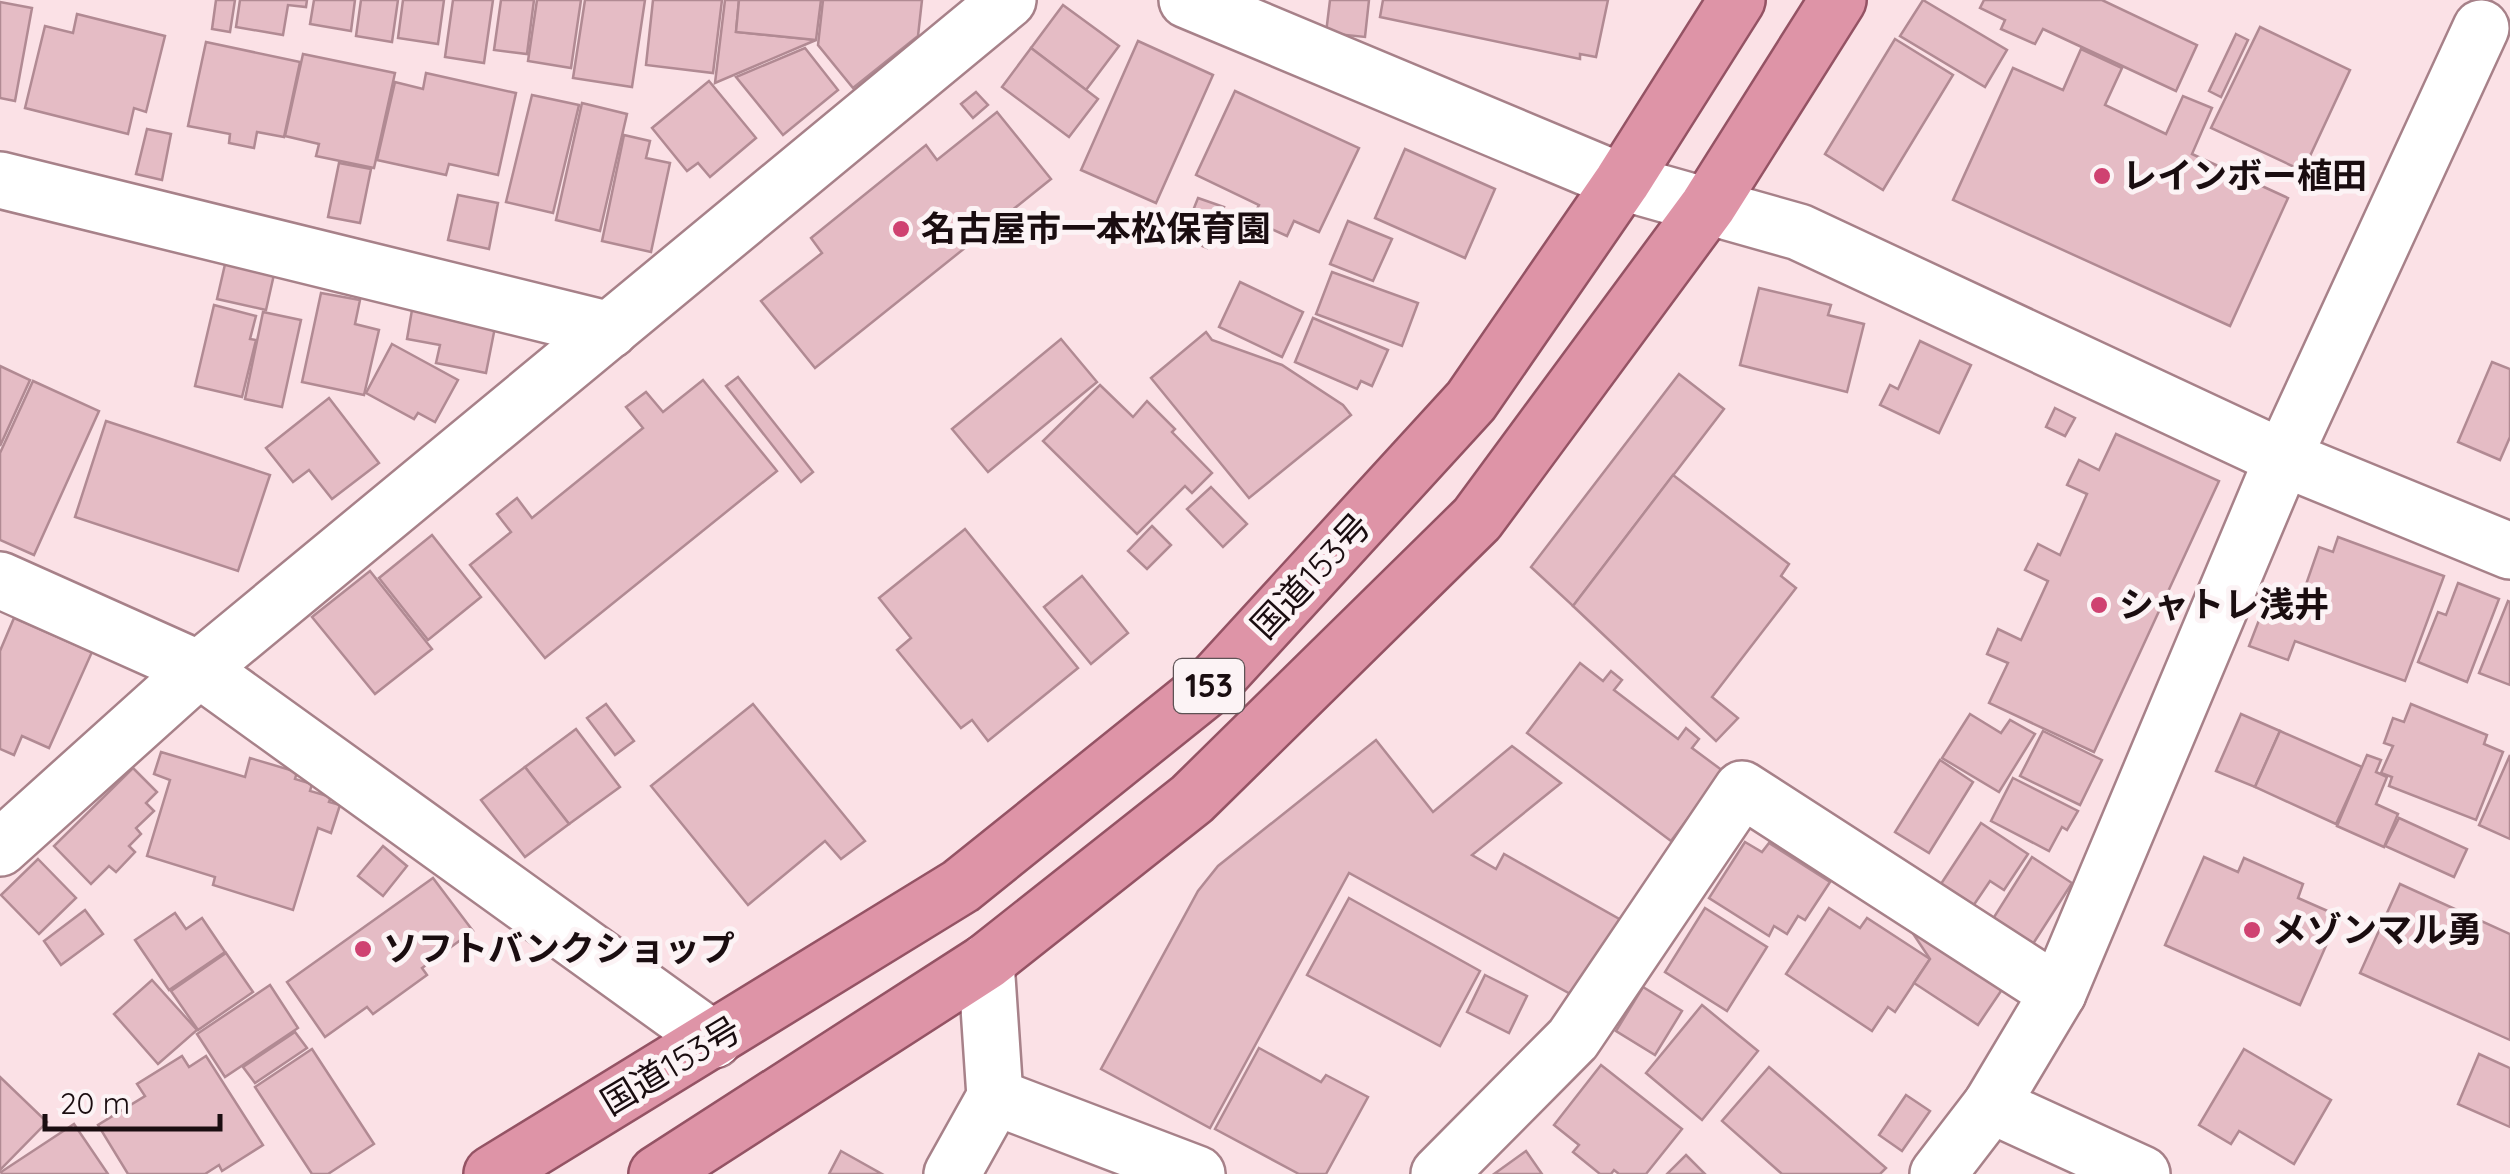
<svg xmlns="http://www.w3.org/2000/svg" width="2510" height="1174" font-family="Quicksand,'Noto Sans JP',sans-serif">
<rect width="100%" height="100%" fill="#fbe1e6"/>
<g fill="#e5bcc5" stroke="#b18a93" stroke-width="2.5">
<path d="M216 0H235L230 32 212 29Z"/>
<path d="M240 0H307L306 7 288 5 283 35 236 27Z"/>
<path d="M314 0H355L351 31 310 24Z"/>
<path d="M361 0H398L392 42 356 36Z"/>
<path d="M403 0H444L438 44 398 38Z"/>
<path d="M453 0H493L484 63 445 57Z"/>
<path d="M501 0H534L527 54 494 50Z"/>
<path d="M537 0H581L571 68 528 61Z"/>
<path d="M585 0H645L632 87 573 78Z"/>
<path d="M653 0H722L713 73 646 65Z"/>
<path d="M725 0H739L736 32 816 40 715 83Z"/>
<path d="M739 0H821L816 40 736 32Z"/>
<path d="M823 0H922L918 36 853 88 818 45Z"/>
<path d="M1330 0H1369L1365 37 1326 33Z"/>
<path d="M1383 0H1608L1596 57 1580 54V59L1380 17Z"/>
<path d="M1923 0 2007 50 1985 87 1900 36Z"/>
<path d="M1984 0H2102L2197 45 2176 91 2043 29 2035 44 2001 29 2005 20 1980 8Z"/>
<path d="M0 2 32 8 15 101 0 98Z"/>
<path d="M1063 5 1119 46 1086 90 1031 48Z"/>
<path d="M77 14 165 36 146 112 134 108 128 134 25 108 45 26 73 33Z"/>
<path d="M2260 27 2350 70 2303 171 2211 128Z"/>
<path d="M2236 34 2248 40 2221 97 2209 91Z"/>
<path d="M1895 39 1953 75 1883 190 1825 154Z"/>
<path d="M1138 41 1213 75 1156 203 1081 170Z"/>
<path d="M206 42 300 62 284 137 257 132 254 148 229 143 230 134 188 126Z"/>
<path d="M805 48 838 90 783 135 736 77Z"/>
<path d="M1031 48 1098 99 1069 137 1002 87Z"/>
<path d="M2081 49 2122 68 2105 105 2166 134 2183 96 2212 108 2192 154 2288 198 2230 326 1953 200 2013 68 2063 90Z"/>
<path d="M303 54 395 73 374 168 316 156 319 144 285 136Z"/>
<path d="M426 73 516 93 498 175 449 164 446 175 377 160 395 82 423 89Z"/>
<path d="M709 81 756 138 710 177 698 163 687 171 652 128Z"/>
<path d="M1235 91 1359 148 1319 232 1294 221 1287 236 1251 220 1259 205 1196 175Z"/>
<path d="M976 92 988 105 973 118 961 104Z"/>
<path d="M532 95 579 105 553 213 506 202Z"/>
<path d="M582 103 627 114 600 231 556 220Z"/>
<path d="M997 112 1051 179 815 368 761 301 822 253 811 238 926 145 937 160Z"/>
<path d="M147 129 171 134 162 180 136 174Z"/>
<path d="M624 135 650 141 646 158 670 163 651 252 602 241Z"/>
<path d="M1405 149 1495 189 1465 258 1375 218Z"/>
<path d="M339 163 371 169 360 223 328 217Z"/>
<path d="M458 195 498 203 489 249 448 240Z"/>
<path d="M1198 198 1224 207 1207 248 1182 238Z"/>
<path d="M1348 221 1392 239 1373 281 1330 264Z"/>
<path d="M226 260 275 270 266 310 217 299Z"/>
<path d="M1332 272 1418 303 1402 346 1316 314Z"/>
<path d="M1240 282 1303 312 1282 357 1219 327Z"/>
<path d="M1759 288 1831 305 1828 315 1864 324 1847 392 1740 365Z"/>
<path d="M321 293 360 300 355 324 379 330 364 395 302 382Z"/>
<path d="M214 305 256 316 250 339 256 340 242 397 195 386Z"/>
<path d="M412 310 439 315 497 317 486 373 436 363 440 345 407 339Z"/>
<path d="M263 312 301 320 282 407 245 399Z"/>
<path d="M1313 318 1388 350 1372 386 1361 381 1357 389 1295 362Z"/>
<path d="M1206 332 1212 340 1282 365 1343 405 1351 415 1249 498 1151 378Z"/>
<path d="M1061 339 1097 382 988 472 952 429Z"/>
<path d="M1920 341 1971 365 1939 433 1880 405 1890 385 1898 389Z"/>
<path d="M392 344 458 380 435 422 418 413 414 419 366 393Z"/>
<path d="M2492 362 2510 369V437L2500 460 2458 442Z"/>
<path d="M0 366 30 380 0 446Z"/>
<path d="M1679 374 1724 409 1573 606 1531 567Z"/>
<path d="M738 377 813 472 801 482 726 386Z"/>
<path d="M703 380 777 471 545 658 470 565 511 532 497 514 517 498 532 518 643 428 626 407 646 392 663 412Z"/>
<path d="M33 381 99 411 34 555 0 540V453Z"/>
<path d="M1100 385 1133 417 1147 401 1175 429 1172 432 1212 473 1192 493 1185 486 1137 534 1043 441Z"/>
<path d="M329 398 379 463 332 499 309 470 293 482 266 448Z"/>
<path d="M2055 408 2075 418 2065 436 2046 427Z"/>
<path d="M106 421 270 475 238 571 75 517Z"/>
<path d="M2116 434 2219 481 2094 752 1989 703 2008 663 1987 654 1998 629 2021 640 2048 581 2025 570 2038 544 2060 555 2087 494 2067 485 2079 460 2099 470Z"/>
<path d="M1673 475 1789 564 1781 576 1796 588 1712 697 1738 718 1716 741 1573 606Z"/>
<path d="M1211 487 1247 524 1223 547 1187 509Z"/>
<path d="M1152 526 1171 545 1147 569 1128 551Z"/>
<path d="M965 529 1078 668 988 741 972 720 961 728 897 650 911 638 879 598Z"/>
<path d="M432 535 481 597 428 640 379 578Z"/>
<path d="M2338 537 2444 576 2405 681 2295 641 2288 660 2249 646 2271 589 2301 599 2319 547 2333 552Z"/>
<path d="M370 571 432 649 375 694 312 617Z"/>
<path d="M1082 576 1128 633 1091 664 1044 607Z"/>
<path d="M2458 583 2499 599 2467 682 2418 662 2438 612 2446 615Z"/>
<path d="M2508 601 2510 602V685L2479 673Z"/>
<path d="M14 618 92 652 49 748 22 736 14 755 0 749V651Z"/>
<path d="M1580 663 1603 681 1611 671 1622 680 1614 690 1678 739 1686 728 1699 739 1692 748 1723 771 1671 841 1527 733Z"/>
<path d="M606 704 634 741 615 755 587 718Z"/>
<path d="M753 704 865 841 841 859 825 841 748 905 651 786Z"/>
<path d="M2411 704 2487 735 2484 744 2503 752 2476 820 2389 786 2392 777 2381 773 2393 746 2384 743 2393 718 2404 722Z"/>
<path d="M1970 714 2001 733 2010 720 2035 734 1999 792 1942 758Z"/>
<path d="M2241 714 2280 731 2255 787 2216 771Z"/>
<path d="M576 729 620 787 569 824 525 767Z"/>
<path d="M2043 731 2102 760 2080 805 2020 776Z"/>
<path d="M2280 731 2362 767 2336 824 2255 787Z"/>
<path d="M1376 740 1433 812 1512 746 1561 783 1472 855 1496 869 1504 854 1630 925 1587 1003 1349 873 1210 1128 1101 1069 1198 891 1218 866Z"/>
<path d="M161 752 245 777 250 758 297 772 295 779 312 784 310 791 331 797 329 802 340 805 331 833 318 828 293 910 213 885 215 877 147 856 170 780 154 774Z"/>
<path d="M2367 755 2381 760 2376 772 2387 777 2376 804 2398 814 2384 847 2337 826Z"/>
<path d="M2510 755V839L2479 825Z"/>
<path d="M1940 760 1973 782 1929 853 1895 832Z"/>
<path d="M525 767 569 824 525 857 481 800Z"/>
<path d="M133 768 157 792 146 803 154 811 136 828 141 834 129 846 135 852 116 872 109 866 91 884 54 846Z"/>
<path d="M2013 778 2078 811 2067 830 2062 827 2049 851 1991 821Z"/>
<path d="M2399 818 2467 849 2454 877 2385 846Z"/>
<path d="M1981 823 2028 854 2004 890 1990 881 1969 912 1937 890Z"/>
<path d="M1745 842 1762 852 1769 843 1830 882 1805 920 1798 916 1787 934 1774 926 1769 936 1709 898Z"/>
<path d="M383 846 407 866 383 896 358 876Z"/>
<path d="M2032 857 2072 883 2029 950 1989 925Z"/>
<path d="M2204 857 2238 872 2244 858 2303 884 2298 898 2339 916 2300 1005 2165 945Z"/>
<path d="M38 859 76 898 39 934 1 895Z"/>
<path d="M433 878 473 931 422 968 427 975 373 1014 367 1007 325 1037 287 982Z"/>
<path d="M2400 884 2510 934V1040L2360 973Z"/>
<path d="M1349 898 1480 971 1440 1046 1307 975Z"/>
<path d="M1705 908 1767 947 1727 1011 1665 972Z"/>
<path d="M1829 908 1860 928 1867 918 1930 959 1895 1012 1888 1007 1872 1031 1786 974Z"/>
<path d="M85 910 103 934 61 965 44 941Z"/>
<path d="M175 913 186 929 202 918 225 952 169 990 135 940Z"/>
<path d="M1908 926 2003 988 1978 1025 1914 983 1930 959Z"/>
<path d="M226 953 253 992 198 1030 171 991Z"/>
<path d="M1485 975 1527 996 1509 1033 1467 1012Z"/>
<path d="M152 980 197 1030 158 1064 114 1014Z"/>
<path d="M270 985 298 1028 225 1077 197 1034Z"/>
<path d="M1643 987 1682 1011 1655 1055 1616 1031Z"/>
<path d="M1702 1005 1758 1051 1702 1120 1646 1073Z"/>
<path d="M295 1032 307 1048 255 1083 243 1067Z"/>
<path d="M1259 1048 1321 1082 1326 1075 1368 1097 1326 1174H1299L1215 1129Z"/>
<path d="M312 1049 374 1144 328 1174H312L255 1087Z"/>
<path d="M2244 1049 2331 1100 2294 1164 2239 1131 2231 1144 2199 1125Z"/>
<path d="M2479 1054 2510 1068V1127L2458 1104Z"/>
<path d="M182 1056 189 1067 206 1056 263 1145 222 1171 219 1165 205 1174H128L98 1125 145 1096 137 1084Z"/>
<path d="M1601 1065 1682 1129 1646 1174H1619L1614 1170 1611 1174H1600L1573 1152 1579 1145 1554 1125Z"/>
<path d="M1769 1067 1886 1168 1880 1174H1782L1722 1121Z"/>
<path d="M0 1077 47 1122 0 1170Z"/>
<path d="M1906 1095 1930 1111 1902 1151 1879 1135Z"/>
<path d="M74 1124 108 1174H2L1 1172Z"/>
<path d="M841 1151 882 1174H829Z"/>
<path d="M1526 1151 1542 1174H1494Z"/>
<path d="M1686 1155 1705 1174H1667Z"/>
</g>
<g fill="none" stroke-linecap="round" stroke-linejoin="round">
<defs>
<g id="minor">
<path d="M1187 0 1622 182 1799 232 2283 458 2510 551"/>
<path d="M0 180 610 330"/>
<path d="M0 580 199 669 714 1040"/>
<path d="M0 848 199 669 1008 0"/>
<path d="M995 1097 1197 1174"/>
<path d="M1991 1105 2142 1174"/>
<path d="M952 1174 995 1097 986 962"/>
<path d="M1439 1174 1573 1039 1742 789 2058 993"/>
<path d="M1938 1174 1991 1105 2058 993 2283 458 2481 28"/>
</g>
<g id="trunk">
<path d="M492 1174 961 886 1211 685 1471 401 1622 182 1737 0"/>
<path d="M657 1174 986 962 1192 799 1477 519 1708 206 1838 0"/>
</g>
</defs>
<use href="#minor" stroke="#a78189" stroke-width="60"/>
<use href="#trunk" stroke="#945364" stroke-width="60"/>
<use href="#minor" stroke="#fff" stroke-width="55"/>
<use href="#trunk" stroke="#de94a7" stroke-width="55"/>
</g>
<g fill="#cf4271" stroke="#fcf3f5" stroke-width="4">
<circle cx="2102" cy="176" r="10"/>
<circle cx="901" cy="229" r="10"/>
<circle cx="2099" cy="605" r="10"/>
<circle cx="2252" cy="930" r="10"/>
<circle cx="363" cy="949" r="10"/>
</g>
<g text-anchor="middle" stroke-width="10" stroke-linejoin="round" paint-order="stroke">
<rect fill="#fcf3f5" stroke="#5e5255" stroke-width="2.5" x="1174" y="659" width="70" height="54" rx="8"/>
<g font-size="32" font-weight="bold" fill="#1a0d10">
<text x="1209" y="697">153</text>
</g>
<g font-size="35" font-weight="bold" fill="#1a0d10" stroke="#fcf3f5" text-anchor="start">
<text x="2122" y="188">レインボー植田</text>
<text x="921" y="241">名古屋市一本松保育園</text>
<text x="2119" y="617">シャトレ浅井</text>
<text x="2272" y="942">メゾンマル勇</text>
<text x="383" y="961">ソフトバンクショップ</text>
</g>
<g font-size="35" fill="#1a0d10" stroke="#fcf3f5">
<text transform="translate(1311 576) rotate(-47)" y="12">国道153号</text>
<text transform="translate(671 1066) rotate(-31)" y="12">国道153号</text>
</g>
</g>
<path d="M45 1114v15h175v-15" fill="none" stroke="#1a0d10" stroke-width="5"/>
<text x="60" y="1114" font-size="30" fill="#1a0d10" stroke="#fcf3f5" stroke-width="8" paint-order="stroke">20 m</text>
</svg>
